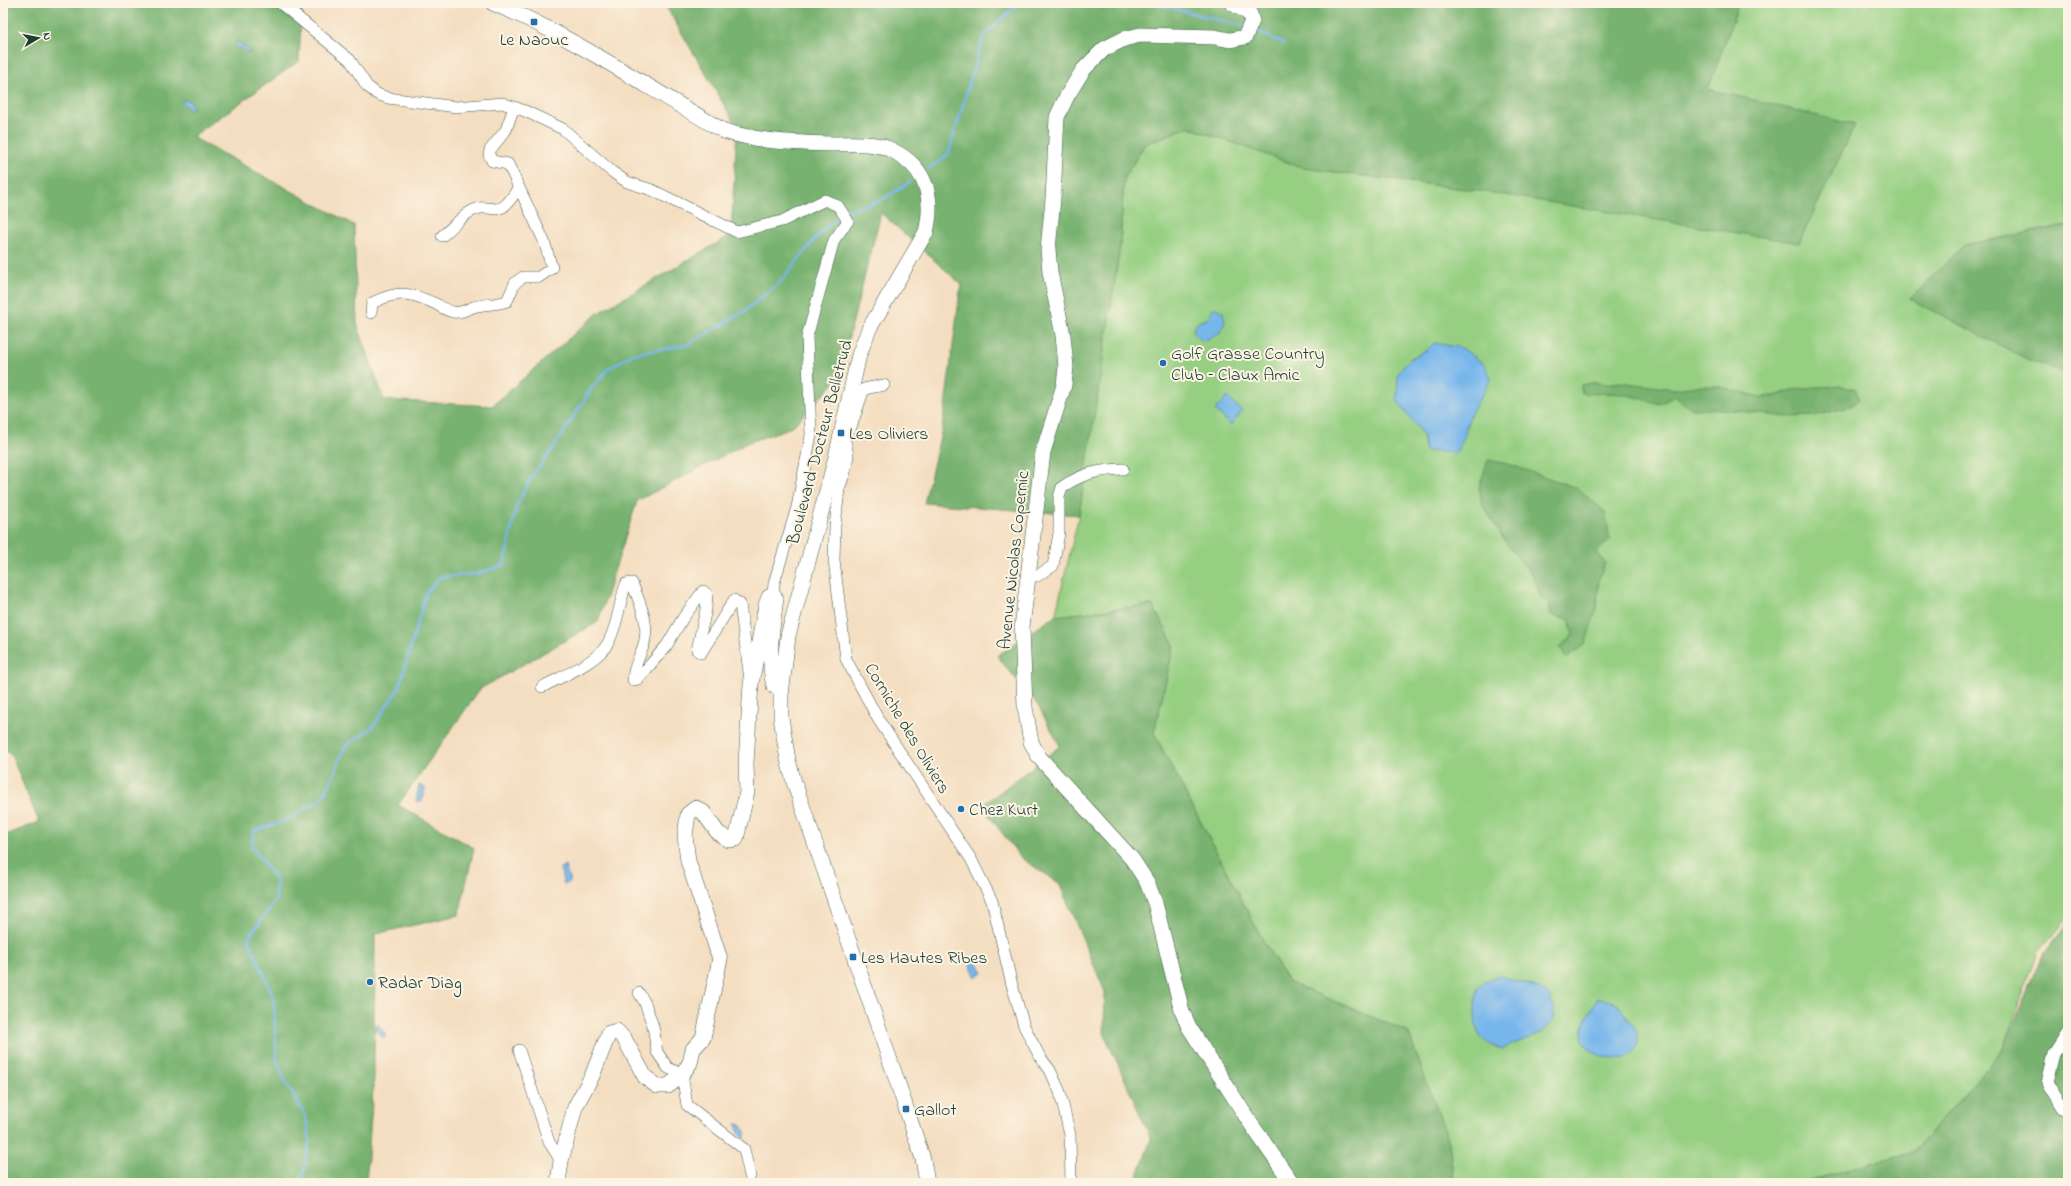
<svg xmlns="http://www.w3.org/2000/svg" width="2071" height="1186" font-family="'Indie Flower',sans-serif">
<rect width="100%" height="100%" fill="#fcf5e5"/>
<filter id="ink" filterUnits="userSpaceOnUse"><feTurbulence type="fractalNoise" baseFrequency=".025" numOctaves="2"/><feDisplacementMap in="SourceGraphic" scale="8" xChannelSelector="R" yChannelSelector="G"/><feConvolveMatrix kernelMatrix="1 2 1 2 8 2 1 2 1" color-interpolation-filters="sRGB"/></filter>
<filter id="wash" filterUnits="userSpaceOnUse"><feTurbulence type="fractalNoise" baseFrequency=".012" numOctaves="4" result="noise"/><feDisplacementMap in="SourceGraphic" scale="16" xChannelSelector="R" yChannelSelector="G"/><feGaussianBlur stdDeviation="0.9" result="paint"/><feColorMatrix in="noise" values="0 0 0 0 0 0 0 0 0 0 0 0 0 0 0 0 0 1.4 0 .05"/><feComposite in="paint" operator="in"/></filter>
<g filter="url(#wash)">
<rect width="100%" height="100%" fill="#f4dec1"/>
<path fill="#96cf82" stroke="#5a865b" d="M1739 3H2068V225L1964 245 2027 359 2068 374V917L2038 952 2001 1052 1914 1151 1801 1183H1454L1449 1142 1408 1032 1288 982 1260 935 1154 733 1174 645 1152 605 1055 616 1079 515 1120 246 1124 178 1145 144 1188 127 1304 168 1480 191 1708 89Z"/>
<g fill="#78b270" stroke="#4c7852">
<path d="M3 3H302L299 61 192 137 354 225 357 323 384 400 492 406 598 313 731 235 737 127 664 3H1739L1708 89 1855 125 1799 243 1480 191 1304 168 1188 127 1145 144 1124 178 1120 246 1079 515 924 503 942 429 961 284 881 213 838 379 792 427 747 443 637 501 598 622 480 689 398 805 474 848 459 915 375 934 374 1077 366 1183H3V836L39 822 11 755 3 749Z"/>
<path d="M2068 225V374L2027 359 1910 299 1964 245Z"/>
<path d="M1595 382 1607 384 1619 382 1674 389 1698 386H1717L1760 397 1775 396 1792 390 1814 387 1842 386 1856 390 1859 399 1850 407 1814 416 1787 417 1723 409H1692L1674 396 1660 404C1648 401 1635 396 1623 394 1609 392 1596 395 1582 393L1581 385Z"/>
<path d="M1488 460 1508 464 1577 488 1605 512 1610 540 1596 552 1605 563 1599 579 1597 608 1585 644 1566 658 1560 647 1573 635 1569 619 1551 615 1548 601 1541 597 1533 576 1506 543 1482 504 1479 487Z"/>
<path d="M1152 605 1174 645 1154 733 1260 935 1288 982 1408 1032 1449 1142 1454 1183H1135L1151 1139 1104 1033 1105 992 1059 883 1021 858 982 806 1060 746 1037 704 997 656 1055 616Z"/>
<path d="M2068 923V1183H1801L1914 1151 2001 1052 2043 955Z"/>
</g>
<g fill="#77b6eb" stroke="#4b7a90">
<path d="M236 41 250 50 249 53 235 45Z"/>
<path d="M182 100 190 101 193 108 190 110 182 103Z"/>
<path d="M1213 308H1216L1223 312 1225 322 1219 334 1203 341 1195 335 1193 329 1198 322 1208 319Z"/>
<path d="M1434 343 1462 348 1485 365 1491 379 1470 415 1464 437 1456 453 1425 451 1423 435 1397 401 1398 373 1411 358 1427 350Z"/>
<path d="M1227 397 1242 411 1231 425 1215 410Z"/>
<path d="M419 785 425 788 422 802 416 801Z"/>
<path d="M565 866 570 882 564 885 560 868Z"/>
<path d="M976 959 983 973 976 977 969 963Z"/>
<path d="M1498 975 1542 989 1551 998 1555 1019 1543 1032 1502 1049C1497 1047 1490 1046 1487 1043 1470 1030 1475 1004 1478 986Z"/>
<path d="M1597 999C1613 999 1621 1005 1628 1019 1631 1024 1637 1031 1638 1038 1642 1068 1585 1062 1582 1036 1581 1023 1592 1010 1597 999Z"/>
<path d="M378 1025 386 1035 383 1038 374 1028Z"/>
<path d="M740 1123C744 1129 747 1132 744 1140 739 1135 738 1131 736 1124Z"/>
</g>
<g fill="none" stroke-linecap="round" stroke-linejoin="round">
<g stroke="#77b6eb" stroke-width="2.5">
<path d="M1152 3 1243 26"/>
<path d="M1254 29 1284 44"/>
<path d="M928 169 948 155 983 37 1019 3"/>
<path d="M846 211 880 201 910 182"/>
<path d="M299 1183 304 1171 310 1139 305 1115 286 1083 277 1061 273 996 248 938 276 900V880L252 847 253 831 283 822 321 799 330 784 345 746 372 728 399 688 426 593 440 577 477 574 504 565 516 507 532 476 555 446 591 389 608 369 633 354 687 345 742 313 780 282 815 239 840 214"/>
</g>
</g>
</g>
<g filter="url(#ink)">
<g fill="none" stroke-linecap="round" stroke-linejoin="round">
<defs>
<g id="street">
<path d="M280 3 350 60 367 86 377 94 388 98 456 107 502 103 525 111 563 129 611 171 627 182 652 190 737 232 782 221 825 200 838 206 848 221 834 240 807 337 811 435 797 507 774 583 773 595"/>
<path d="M442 236C451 229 461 217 470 212 494 198 496 226 518 188"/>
<path d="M371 313 372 303C399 290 410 292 436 304 441 307 447 311 453 312 461 314 467 309 473 307 485 304 495 305 507 301L515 283 523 277H539L552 268 544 241 508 164 492 161 489 155 490 150 506 130 514 107"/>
<path d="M884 385 864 389 851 427 841 433 846 444 848 456 845 472 839 489 835 526 834 560 846 659 878 719 971 859 992 901 1012 985 1024 1026 1040 1057 1050 1070 1060 1092 1070 1135 1071 1183"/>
<path d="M1027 576H1037L1053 566 1059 533V497L1062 487C1083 473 1099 470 1123 469"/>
<path d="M542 687C562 676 597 663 608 643 618 625 619 603 626 584L632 583C640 604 651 624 643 647 639 658 633 668 633 680L638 679 667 645 683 618 703 591 707 594 706 609 697 650 701 653 734 600 740 604 750 680"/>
<path d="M639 993 645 1003 653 1026 657 1052 668 1068 682 1074 687 1105 744 1149 750 1176"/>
<path d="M2068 1032 2054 1054 2047 1082 2063 1108 2068 1110"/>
<path d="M519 1050 549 1142 561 1161"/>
</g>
<g id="secondary">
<path d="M493 3C574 37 648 88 724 131 760 142 795 143 832 144 849 144 871 142 887 148 925 164 935 195 926 232L869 329 859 355 836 457 788 636 781 695V718L788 760 794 782 894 1072 923 1159 927 1183"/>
<path d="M1232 3 1250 14 1252 21 1245 37 1230 40 1215 37 1140 35 1124 39 1104 49 1083 70 1067 96 1057 117 1053 199 1048 249 1050 272 1063 335 1066 367 1064 385 1043 452 1022 627 1025 707 1031 742 1039 757 1132 859 1147 882 1155 903 1182 1011 1189 1027 1249 1121 1292 1183"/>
<path d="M558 1183 561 1161 575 1107 592 1076 609 1033 617 1031 625 1040 645 1077 657 1086H668L680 1077 690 1063 693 1049 703 1038 720 959 688 861 685 836 688 814 696 808 703 812 718 833 729 840 736 839 747 792 746 763 751 684 766 605 769 597 773 595 776 599C772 627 767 658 774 686L781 688"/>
</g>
</defs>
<use href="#street" stroke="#3f5549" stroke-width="12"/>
<use href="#secondary" stroke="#3f5549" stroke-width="16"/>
<use href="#street" stroke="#fff" stroke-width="11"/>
<use href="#secondary" stroke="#fff" stroke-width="15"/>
</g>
</g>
<g fill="#1f6fb2" stroke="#fcf5e5" stroke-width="1.5">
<rect x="530" y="18" width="8" height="8" rx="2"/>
<circle cx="1163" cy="363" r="4"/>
<rect x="837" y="429" width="8" height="8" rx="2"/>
<circle cx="961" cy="809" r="4"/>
<rect x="849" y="953" width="8" height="8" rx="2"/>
<circle cx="370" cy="982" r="4"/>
<rect x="902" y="1105" width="8" height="8" rx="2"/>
</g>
<g text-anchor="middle" stroke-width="4" stroke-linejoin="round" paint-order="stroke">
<g font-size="18" fill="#1f3d34" stroke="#fcf5e5" text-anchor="start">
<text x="534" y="45" text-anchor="middle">Le Naouc</text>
<text x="1171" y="359">Golf Grasse Country<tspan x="1171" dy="21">Club – Claux Amic</tspan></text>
<text x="849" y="439">Les Oliviers</text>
<text x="969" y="815">Chez Kurt</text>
<text x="861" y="963">Les Hautes Ribes</text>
<text x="378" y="988">Radar Diag</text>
<text x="914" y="1115">Gallot</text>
</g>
<g font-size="18" fill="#1f3d34" stroke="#fcf5e5">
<text transform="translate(819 442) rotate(-75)" y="6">Boulevard Docteur Belletrud</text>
<text transform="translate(1013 560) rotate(-84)" y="6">Avenue Nicolas Copernic</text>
<text transform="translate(908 728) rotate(59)" y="6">Corniche des Oliviers</text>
</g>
</g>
<rect width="2071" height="1186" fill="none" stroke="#fcf5e5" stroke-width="16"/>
<g transform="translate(38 38) rotate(80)" stroke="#fcf5e5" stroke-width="3" paint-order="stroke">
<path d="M0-3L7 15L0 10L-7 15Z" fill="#1f3d34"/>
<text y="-6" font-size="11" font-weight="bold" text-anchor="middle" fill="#1f3d34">N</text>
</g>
</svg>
